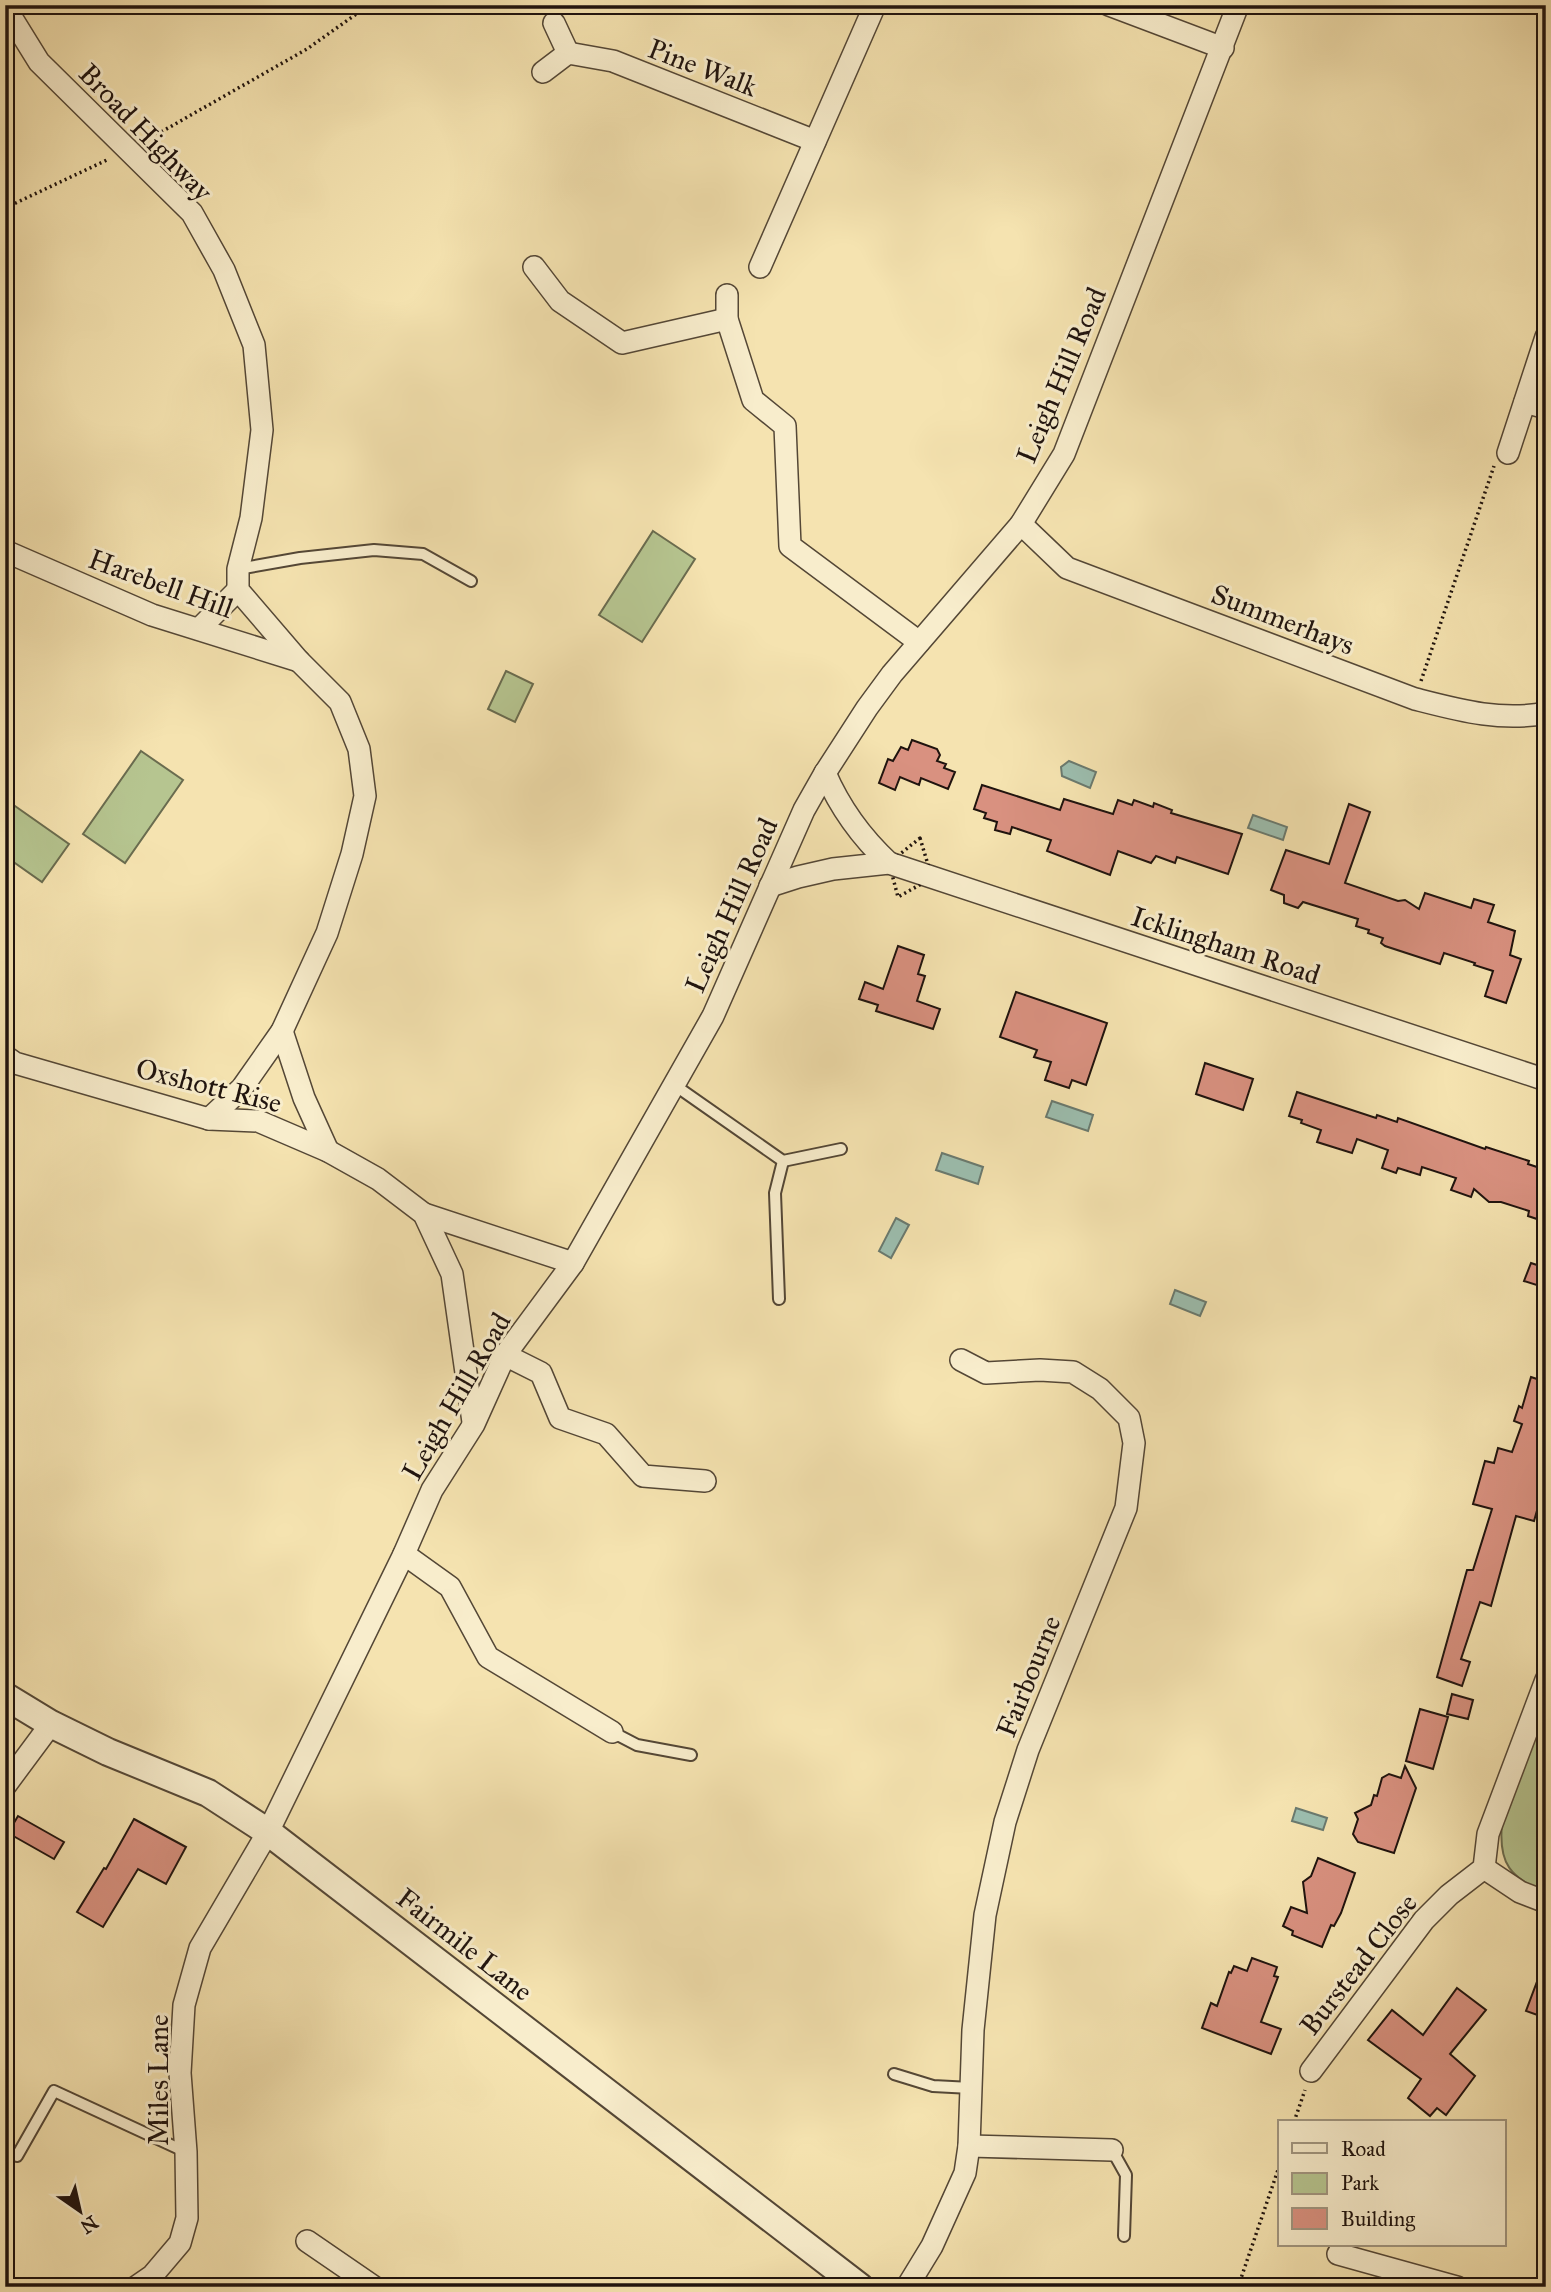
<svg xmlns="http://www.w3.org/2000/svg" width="1551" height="2292" font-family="'IM FELL Great Primer',serif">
<rect width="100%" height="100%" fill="#f5e3b0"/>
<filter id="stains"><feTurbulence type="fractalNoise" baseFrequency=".00286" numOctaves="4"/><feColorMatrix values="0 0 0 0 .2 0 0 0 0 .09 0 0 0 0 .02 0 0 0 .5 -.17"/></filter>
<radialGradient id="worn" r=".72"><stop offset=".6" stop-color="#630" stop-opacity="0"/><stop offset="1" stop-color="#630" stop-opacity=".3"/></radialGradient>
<g fill="#b6c590" stroke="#6a6c4f" stroke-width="2">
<path d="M653 531 695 559 642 642 599 615Z"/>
<path d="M506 671 533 684 515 722 488 709Z"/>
<path d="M141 751 183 780 125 863 83 834Z"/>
<path d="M5 799 69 844 42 882 5 856Z"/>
<path d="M1546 1700V1894C1511 1876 1498 1866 1502 1823Z"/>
</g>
<g fill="#9cbeaf" stroke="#6a7a6f" stroke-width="2">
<path d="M1069 761 1096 772 1090 788 1062 776 1061 767Z"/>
<path d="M1253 815 1287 827 1283 840 1248 828Z"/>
<path d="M1052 1101 1093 1115 1088 1131 1046 1117Z"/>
<path d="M942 1153 983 1167 978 1184 936 1170Z"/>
<path d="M896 1218 909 1225 891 1258 879 1251Z"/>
<path d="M1175 1290 1206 1302 1200 1316 1170 1304Z"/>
<path d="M1296 1808 1327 1818 1323 1830 1292 1821Z"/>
</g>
<g fill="#d99180" stroke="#1f130e" stroke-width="2">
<path d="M912 740 937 749 940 755 937 761 946 764 944 768 955 772 948 789 921 778 919 785 900 777 895 790 879 783 888 759 893 761 901 747 908 750Z"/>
<path d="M982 785 1060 810 1064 799 1113 814 1118 800 1132 805 1134 800 1153 807 1154 803 1172 810 1171 813 1242 834 1228 874 1177 857 1175 863 1156 856 1151 863 1118 851 1110 875 1047 851 1051 840 1012 827 1010 834 995 830 997 822 984 818 986 813 974 809Z"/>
<path d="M1349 804 1370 812 1345 883 1398 901 1405 900 1419 909 1425 893 1471 908 1474 899 1494 905 1488 922 1515 931 1510 955 1521 959 1506 1003 1485 996 1493 971 1474 965 1475 963 1444 953 1440 964 1385 946 1381 943 1383 938 1368 933 1369 930 1356 926 1358 919 1303 902 1298 908 1284 903V895L1271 890 1286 850 1329 864Z"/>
<path d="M898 946 924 955 918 974 925 976 917 1001 940 1009 933 1029 876 1011 878 1005 859 999 865 982 883 989Z"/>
<path d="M1016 992 1107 1023 1086 1085 1072 1080 1069 1088 1045 1080 1051 1062 1034 1057 1037 1050 1000 1037Z"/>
<path d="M1205 1063 1253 1079 1243 1110 1196 1094Z"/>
<path d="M1297 1092 1376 1118 1377 1115 1397 1122 1398 1118 1485 1149 1486 1147 1529 1161 1528 1164 1546 1170V1222L1528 1216 1529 1211 1501 1202H1489L1474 1189 1471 1197 1451 1190 1456 1178 1422 1167 1420 1175 1398 1168 1396 1173 1382 1168 1388 1150 1357 1139 1352 1153 1317 1142 1321 1130 1301 1123 1302 1120 1289 1116Z"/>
<path d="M1531 1263 1546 1268V1288L1524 1281Z"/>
<path d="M1531 1377 1546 1382V1494L1542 1493 1534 1521 1516 1516 1491 1606 1480 1602 1461 1659 1470 1662 1462 1686 1437 1677 1467 1570H1473L1492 1509 1473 1504 1485 1461 1494 1463 1498 1448 1512 1452 1522 1424 1514 1421 1519 1406 1522 1408Z"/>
<path d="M1452 1694 1473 1700 1468 1719 1447 1714Z"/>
<path d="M1420 1709 1448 1717 1433 1769 1406 1761Z"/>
<path d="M1405 1766 1416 1788 1394 1853 1358 1842 1353 1834 1358 1819 1355 1813 1371 1805 1374 1795 1377 1796 1382 1778 1389 1774 1401 1778Z"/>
<path d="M18 1816 64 1842 54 1859 8 1833Z"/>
<path d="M134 1819 186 1847 166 1884 138 1869 103 1927 77 1912 104 1868 106 1869Z"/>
<path d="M1318 1858 1355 1873 1341 1913 1334 1926 1331 1925 1322 1947 1292 1935 1293 1931 1283 1926 1291 1907 1307 1913 1303 1882 1311 1876Z"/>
<path d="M1252 1958 1277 1967 1274 1976 1278 1977 1261 2022 1281 2029 1271 2054 1202 2028 1211 2003 1217 2006 1229 1972 1231 1973 1234 1966 1247 1971Z"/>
<path d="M1544 1963H1546V2018L1526 2011Z"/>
<path d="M1457 1988 1486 2010 1450 2054 1475 2076 1446 2115 1437 2108 1430 2116 1408 2098 1421 2079 1368 2040 1392 2010 1423 2035Z"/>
</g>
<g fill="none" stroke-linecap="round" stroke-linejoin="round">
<defs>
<g id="service">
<path d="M238 569 300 558 374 550 423 554 471 581"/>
<path d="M673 1084 783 1161 841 1149"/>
<path d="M779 1299 775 1193 783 1161"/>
<path d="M612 1732 637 1745 691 1755"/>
<path d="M894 2074 933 2086 971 2088"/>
<path d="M1112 2150 1126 2175 1124 2236"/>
<path d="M17 2156 54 2091 186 2152"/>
</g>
<g id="minor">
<path d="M1109 5 1223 48"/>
<path d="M5 7 39 62 192 213 224 270 254 345 262 430 251 518 238 569V590L299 661 340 702 359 749 365 796 352 854 327 933 282 1031 242 1088 209 1119"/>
<path d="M554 23 568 53"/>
<path d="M543 72 568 53 613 61 815 141"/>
<path d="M534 267 560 301 622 343 727 319"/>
<path d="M760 267 875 5"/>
<path d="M727 295V319L753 400 785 426 790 546 919 642"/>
<path d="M1525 402 1546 408"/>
<path d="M1508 453 1546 337"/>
<path d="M1021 524 1067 568 1415 699C1458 710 1501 722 1546 713"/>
<path d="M5 551 152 615 299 661"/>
<path d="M199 629 238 590"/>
<path d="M825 773C840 808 861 837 889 863"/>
<path d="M770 886 798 877 833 869 889 863 1546 1080"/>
<path d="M282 1031 304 1098 328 1151"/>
<path d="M5 1056 15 1063 209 1119 258 1121 328 1151 378 1179 424 1214 452 1274 473 1422"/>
<path d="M424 1214 573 1263"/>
<path d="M505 1355 541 1373 560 1418 606 1434 643 1476 705 1481"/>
<path d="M404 1554 450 1587 488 1657 612 1732"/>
<path d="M5 1786 51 1724"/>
<path d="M1484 1868 1520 1892 1546 1902"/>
<path d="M1311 2071 1424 1920 1449 1895 1484 1868 1488 1834 1546 1680"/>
<path d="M969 2146 1112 2150"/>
<path d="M307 2241 374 2287"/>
<path d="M1338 2254 1457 2287"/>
<path d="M136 2287 152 2276 180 2243 187 2218 186 2152 180 2073 184 2005 200 1948 268 1832 404 1554 432 1490 474 1424 505 1355 573 1263 713 1016 804 810 825 773 867 708 892 674 1021 524 1064 454 1238 5"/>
<path d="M907 2287 932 2246 965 2173 969 2146 973 2030 985 1915 1005 1822 1028 1750 1126 1508 1134 1443 1129 1418 1100 1389 1073 1372 1040 1370 986 1373 961 1360"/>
</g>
<path id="tertiary" d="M5 1696 51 1724 108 1752 208 1793 268 1832 860 2287"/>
</defs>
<use href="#service" stroke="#544736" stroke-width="14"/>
<use href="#minor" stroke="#544736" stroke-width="24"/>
<use href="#tertiary" stroke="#544736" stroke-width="30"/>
<g stroke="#1f130e" stroke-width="3.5" stroke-dasharray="2 3.5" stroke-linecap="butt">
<path d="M147 140 307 49 369 5"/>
<path d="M5 208 109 159"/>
<path d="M1421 681 1494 466"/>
<path d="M920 838 932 878 898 897 889 863Z"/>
<path d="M1294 2122 1305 2090"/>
<path d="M1238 2287 1280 2164"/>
</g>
<use href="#service" stroke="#f8edcc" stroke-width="10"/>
<use href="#minor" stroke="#f8edcc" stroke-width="21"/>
<use href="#tertiary" stroke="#f8edcc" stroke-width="26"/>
</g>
<g text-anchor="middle" stroke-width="6" stroke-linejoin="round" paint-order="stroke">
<g font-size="28" fill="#1f130e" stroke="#f8edcc">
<text transform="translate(703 67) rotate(21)" y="10">Pine Walk</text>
<text transform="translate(146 132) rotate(46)" y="10">Broad Highway</text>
<text transform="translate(1061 375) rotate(-67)" y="10">Leigh Hill Road</text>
<text transform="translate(161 583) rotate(20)" y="10">Harebell Hill</text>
<text transform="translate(1283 619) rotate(21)" y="10">Summerhays</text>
<text transform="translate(731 905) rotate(-66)" y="10">Leigh Hill Road</text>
<text transform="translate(1226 945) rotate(18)" y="10">Icklingham Road</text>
<text transform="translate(209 1085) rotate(14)" y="10">Oxshott Rise</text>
<text transform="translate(456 1396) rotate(-60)" y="10">Leigh Hill Road</text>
<text transform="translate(1028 1676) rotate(-68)" y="10">Fairbourne</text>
<text transform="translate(465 1944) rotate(38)" y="10">Fairmile Lane</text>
<text transform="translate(1358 1964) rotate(-52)" y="10">Burstead Close</text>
<text transform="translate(158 2080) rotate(-90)" y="10">Miles Lane</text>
</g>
</g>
<rect width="1551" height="2292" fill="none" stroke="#f5e3b0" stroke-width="28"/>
<rect x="7" y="7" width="1537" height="2278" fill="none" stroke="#1f130e" stroke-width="3.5"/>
<rect x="14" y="14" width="1523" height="2264" fill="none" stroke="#1f130e" stroke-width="2"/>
<rect x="1278" y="2120" width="228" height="126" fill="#f8edcc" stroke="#a19680" stroke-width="2"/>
<rect x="1292" y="2143" width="35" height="10" fill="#f8edcc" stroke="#a19680" stroke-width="2"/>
<text x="1341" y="2156" font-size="21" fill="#1f130e">Road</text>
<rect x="1292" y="2173" width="35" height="21" fill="#b6c590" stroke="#a19680" stroke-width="2"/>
<text x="1341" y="2190" font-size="21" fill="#1f130e">Park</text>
<rect x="1292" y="2208" width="35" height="21" fill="#d99180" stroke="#a19680" stroke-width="2"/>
<text x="1341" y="2226" font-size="21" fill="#1f130e">Building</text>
<g transform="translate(80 2211) rotate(146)" stroke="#f8edcc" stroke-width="5" paint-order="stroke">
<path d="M0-5L12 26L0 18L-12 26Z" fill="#1f130e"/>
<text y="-10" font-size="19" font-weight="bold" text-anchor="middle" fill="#1f130e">N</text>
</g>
<rect width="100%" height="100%" filter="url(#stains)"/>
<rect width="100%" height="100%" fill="url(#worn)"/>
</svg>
